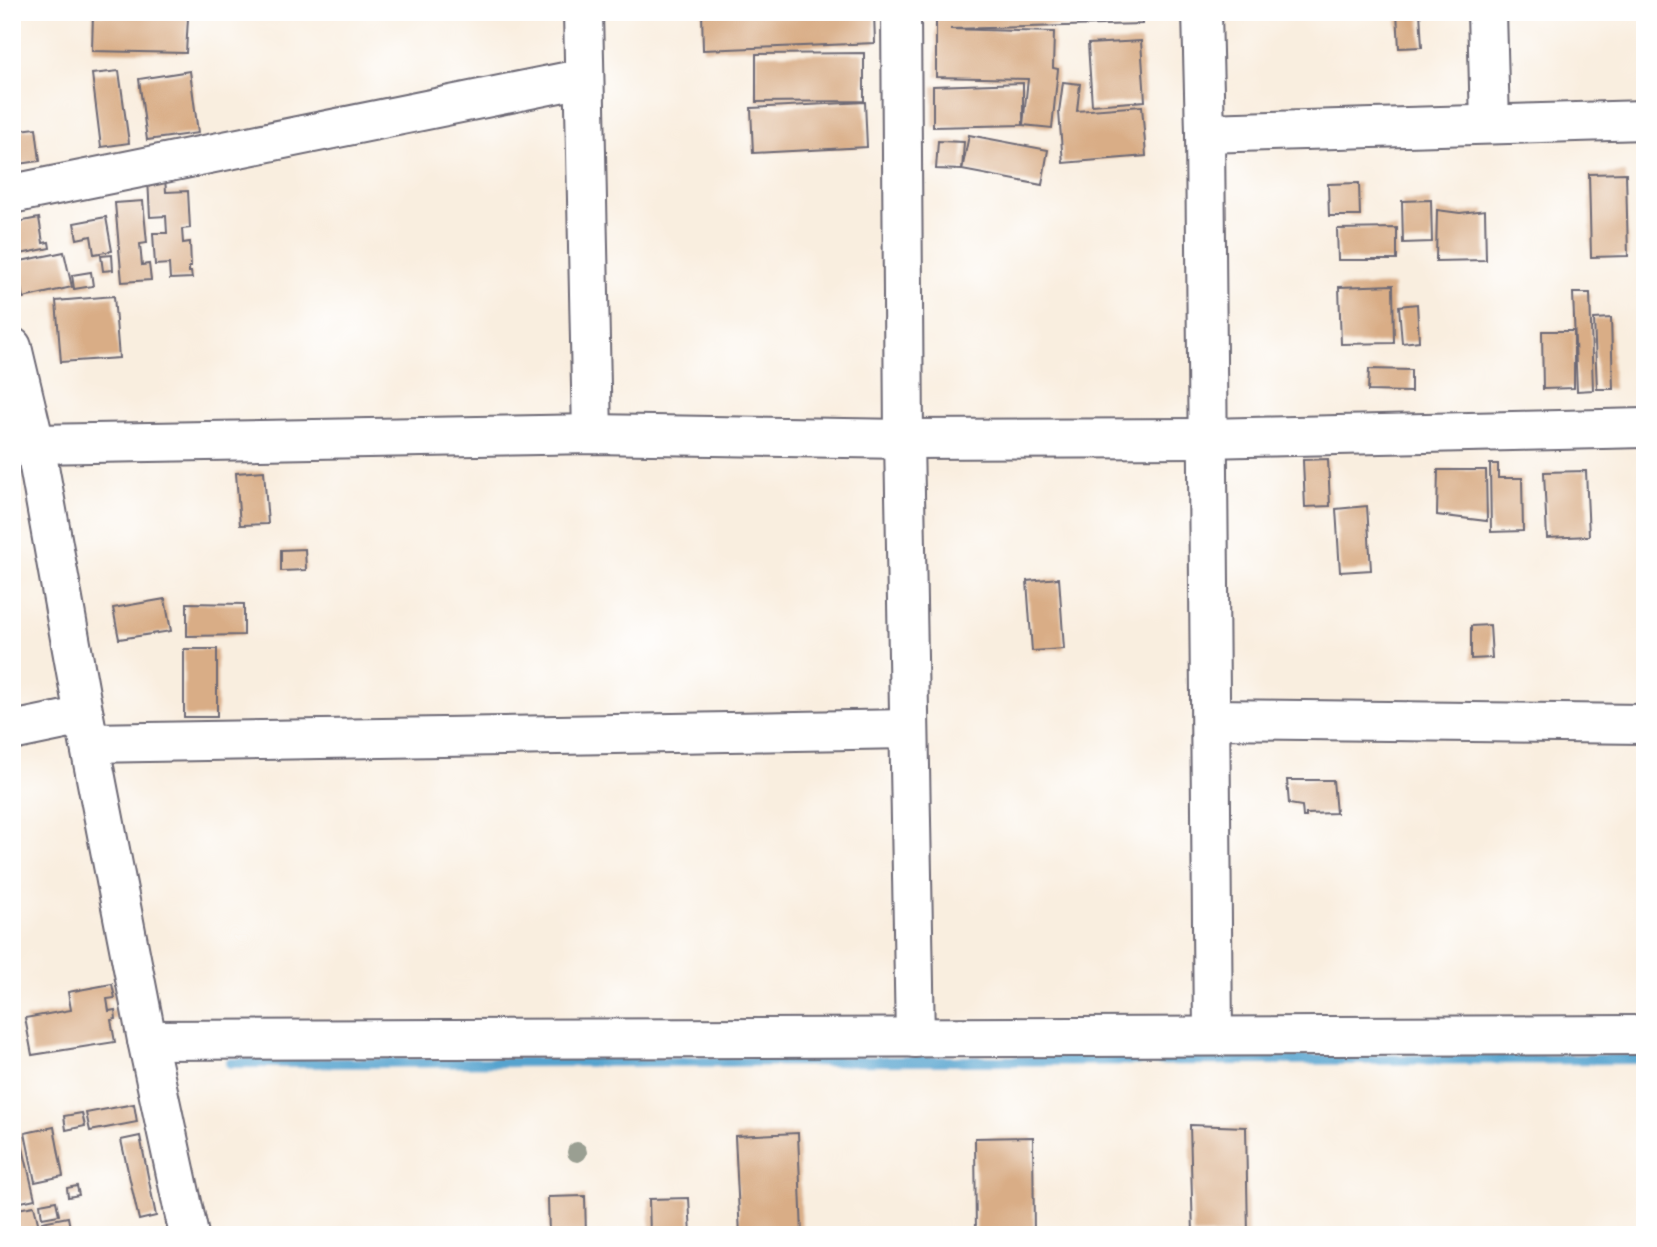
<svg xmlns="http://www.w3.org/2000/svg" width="1657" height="1247" font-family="'EB Garamond',serif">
<rect width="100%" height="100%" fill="#fff"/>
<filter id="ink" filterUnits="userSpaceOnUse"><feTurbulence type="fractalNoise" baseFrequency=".0143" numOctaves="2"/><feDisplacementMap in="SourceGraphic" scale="14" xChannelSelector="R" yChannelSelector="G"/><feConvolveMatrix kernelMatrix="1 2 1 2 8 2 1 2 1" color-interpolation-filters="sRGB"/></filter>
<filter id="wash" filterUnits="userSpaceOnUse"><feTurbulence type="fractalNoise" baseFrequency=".00686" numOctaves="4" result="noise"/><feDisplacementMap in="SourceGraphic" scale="28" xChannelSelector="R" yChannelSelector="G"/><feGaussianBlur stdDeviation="1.57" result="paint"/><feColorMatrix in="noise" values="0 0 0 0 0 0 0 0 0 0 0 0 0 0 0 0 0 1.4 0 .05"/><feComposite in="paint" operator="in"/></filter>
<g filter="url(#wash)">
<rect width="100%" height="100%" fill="#f9eedf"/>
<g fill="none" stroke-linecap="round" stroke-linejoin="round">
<path stroke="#55a3ce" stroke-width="10" d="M230 1063 1645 1059"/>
</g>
<g id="blocks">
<g fill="#d9ad86">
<path d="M702 12H874L875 43 703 50Z"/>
<path d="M936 12H1142V24L950 29 1054 32 1053 68 1058 69 1052 128 1023 125 1028 79 936 77Z"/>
<path d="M1397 12H1420L1422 47 1399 48Z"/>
<path d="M93 14 188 18 186 53 92 51Z"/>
<path d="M1141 41 1145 101 1092 105 1088 44Z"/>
<path d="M864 53V101L756 102V54Z"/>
<path d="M119 71 129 143 101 147 92 74Z"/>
<path d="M190 71 198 133 147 140 139 79Z"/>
<path d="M1063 82 1080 84 1077 111 1142 106 1146 156 1063 163 1059 112Z"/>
<path d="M1023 83V125L933 127V86Z"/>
<path d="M865 102 867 147 753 153 751 108Z"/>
<path d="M36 128 40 161 12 165V131Z"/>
<path d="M969 135 1048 150 1042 185 962 170Z"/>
<path d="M938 141 964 142 962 170 936 169Z"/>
<path d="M1626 173 1628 256 1591 257 1589 174Z"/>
<path d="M165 177 166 192 188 191 190 228 182 229 183 243 190 242 191 267H189V272H191L192 278 170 279 169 264 155 265 153 233H167L166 216 150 217 148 178Z"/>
<path d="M1359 183 1360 216H1329L1328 184Z"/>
<path d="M1431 200 1432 242 1403 243 1402 201Z"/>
<path d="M143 201 147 243 140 244 142 265 149 264 151 280 122 282 115 203Z"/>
<path d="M1437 210 1460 213 1485 210 1486 260 1436 261Z"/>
<path d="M106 217 112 251 94 254 91 236 77 239 74 223Z"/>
<path d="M39 218 43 243 49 242 50 248 15 255 12 239V223Z"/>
<path d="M1397 228V260H1338L1337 229Z"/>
<path d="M64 252 72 287 23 298 16 262Z"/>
<path d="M112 255 113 270 103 271 101 256Z"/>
<path d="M91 272 93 286 74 289 72 275Z"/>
<path d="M1393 285 1394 343 1341 344 1339 287Z"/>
<path d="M1573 293H1590L1593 390 1577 391Z"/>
<path d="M114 296 119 358 61 362 56 301Z"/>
<path d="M1417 304 1419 341 1402 343 1399 306Z"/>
<path d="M1611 318 1613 389H1597L1594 319Z"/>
<path d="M1542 331H1574V388L1543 389Z"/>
<path d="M1369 369 1411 370V392L1368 391Z"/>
<path d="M1328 459 1330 506 1305 507 1303 460Z"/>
<path d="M1490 464H1498V478H1522L1523 531 1491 532Z"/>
<path d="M1438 470H1486L1487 521 1437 515Z"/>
<path d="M264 471 268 524 240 525 236 473Z"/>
<path d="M1586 471 1589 536 1547 538 1544 472Z"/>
<path d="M1367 506 1371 570 1340 572 1336 509Z"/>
<path d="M305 549 306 570 281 571V550Z"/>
<path d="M1059 578 1064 649 1032 651 1027 581Z"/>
<path d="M165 599 171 631 119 639 113 608Z"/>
<path d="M187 603 244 604V635L187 636Z"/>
<path d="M1490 625 1492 658 1471 659V626Z"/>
<rect x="184" y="649" width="33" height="68"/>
<path d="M1287 780H1333L1336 813 1306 814V817H1303L1302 806 1289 804Z"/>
<path d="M112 984 115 998 107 999 109 1011 115 1010 116 1019 111 1020 115 1042 32 1055 25 1018 71 1010 68 992Z"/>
<path d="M134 1104 137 1122 90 1131 86 1113Z"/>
<path d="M82 1113 85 1126 66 1130 64 1116Z"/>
<path d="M1190 1125 1246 1127 1248 1235H1193Z"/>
<path d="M18 1127 35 1199 12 1204V1128Z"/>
<path d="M54 1127 63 1176 35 1182 25 1133Z"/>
<path d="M798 1133 802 1235H740L735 1136Z"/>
<path d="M140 1136 156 1216 139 1220 121 1140Z"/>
<path d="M1033 1137 1034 1235H976L975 1138Z"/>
<path d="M77 1186 79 1195 68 1197 67 1188Z"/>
<path d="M585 1196 586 1235H549L548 1197Z"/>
<path d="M689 1198 691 1235H650L649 1199Z"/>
<path d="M56 1201 59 1215 42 1218 40 1204Z"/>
<path d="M34 1206 41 1235H12V1210Z"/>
<path d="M68 1217 71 1233 44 1235 42 1222Z"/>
</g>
</g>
</g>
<g filter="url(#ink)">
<use href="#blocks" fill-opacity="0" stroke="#6d6974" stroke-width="2"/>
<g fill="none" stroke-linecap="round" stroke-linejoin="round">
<defs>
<g id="minor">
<path d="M583 12 592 434"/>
<path d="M901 12 904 439 915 1038"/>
<path d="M1202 12 1205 133 1213 1035"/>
<path d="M1487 12 1490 124"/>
<path d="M1205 133 1645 120"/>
<path d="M12 194 584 78"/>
<path d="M12 347 35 444 84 716 147 1040 189 1235"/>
<path d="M35 444 592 434 904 439 1207 438 1645 428"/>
<path d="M1211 719 1645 724"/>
<path d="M12 731 84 716"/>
<path d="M90 743 908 729"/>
<path d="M147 1040 1645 1035"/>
</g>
</defs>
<use href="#minor" stroke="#6d6974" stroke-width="42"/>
<use href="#minor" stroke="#fff" stroke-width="38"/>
</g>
<circle fill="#9a9f92" cx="577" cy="1152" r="10"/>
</g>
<rect width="1657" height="1247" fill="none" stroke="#fff" stroke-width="42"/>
</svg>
